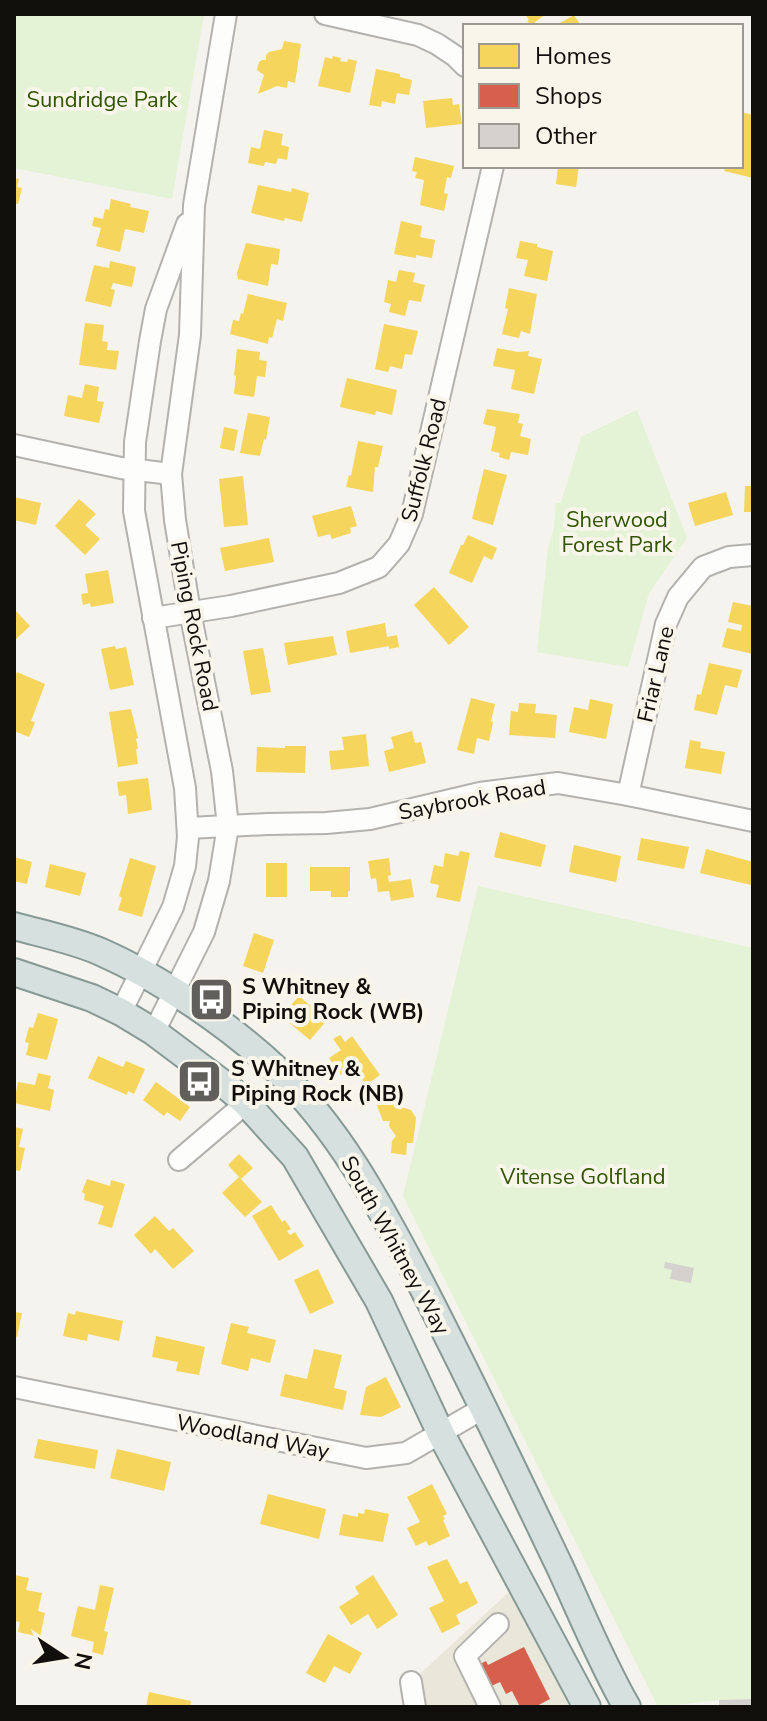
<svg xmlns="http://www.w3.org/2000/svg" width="767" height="1721" font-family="'Nunito Sans',sans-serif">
<rect width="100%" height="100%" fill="#f4f3ee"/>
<path fill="#e9e7da" d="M521 1581 587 1707H415L411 1682Z"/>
<g fill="#e4f2d5">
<path d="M14 14H204L172 199 14 168Z"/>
<path d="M637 410 687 538 649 593 628 667 537 652 548 548 554 528 556 503H561L581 437Z"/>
<path d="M478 886 753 948V1699L719 1700 658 1707 403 1196Z"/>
</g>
<g fill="#f6d55c">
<path d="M525 14H546L531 25 527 21 529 20Z"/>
<path d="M574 15 581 26H554L569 18Z"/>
<path d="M284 41 301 44 295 83 288 81 287 88 277 86 258 94 264 75 257 70 259 62 262 60H266V55L269 52 282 49Z"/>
<path d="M333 56 341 58 340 61 347 62 348 59 357 61 350 93 318 86 325 57 332 59Z"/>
<path d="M376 69 400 74V77L412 80 409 95 397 93 395 104 382 101 381 107 369 105Z"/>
<path d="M452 98 453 105 459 104 462 124 426 128 423 101Z"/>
<path d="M741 112 753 115V178L724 171 726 166H741Z"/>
<path d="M264 130 283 134 281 145 289 147 287 160 278 158 276 164 265 162 264 166 248 163 251 147 260 149Z"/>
<path d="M415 157 454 166 451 178 447 177 444 193 448 194 444 211 420 205 424 180 415 178 417 172 412 171Z"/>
<path d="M558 166H579L576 187 556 184Z"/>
<path d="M14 178 19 179 17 187 22 188 18 204 14 203Z"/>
<path d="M258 185 291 192 292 188 309 193 302 222 285 218 284 221 251 213Z"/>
<path d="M111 199 131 204 130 207 149 211 144 233 125 229 120 252 96 246 101 228 92 226 94 217 103 219 105 209 109 210Z"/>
<path d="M401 221 422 226 420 237 435 240 432 258 416 255V258L394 254Z"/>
<path d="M520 241 537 244V247L553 251 547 281 524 276 528 260 516 258Z"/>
<path d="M246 243 280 249 278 265 271 264 268 286 238 279 237 273Z"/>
<path d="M110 261 136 267 132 287 113 283 111 289 115 290 111 307 85 301 94 265 109 268Z"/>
<path d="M399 270 415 273 413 282 425 285 421 302 409 300 405 316 389 312 391 304 384 302 388 280 396 282Z"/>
<path d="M509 288 537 294 530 334 521 331 519 338 502 334 508 309 505 308Z"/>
<path d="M248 294 287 303 283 321 277 319 272 338 269 337 268 344 230 334 233 320 239 321 241 313 243 314Z"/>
<path d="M85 323 104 325 102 341 108 342 107 350 119 351 116 370 79 365Z"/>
<path d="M384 324 418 331 412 355 405 354 402 369 390 366 388 372 375 369Z"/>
<path d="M497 348 518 352 529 351 528 356 542 359 534 394 511 389 515 370 493 366Z"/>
<path d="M237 349 260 352 259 360 267 361 265 377 257 376 254 397 234 394 236 376 234 375Z"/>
<path d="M347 378 397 390 392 415 376 411 375 415 340 407Z"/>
<path d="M85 384 99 387 97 401 104 402 99 423 64 416 68 395 82 398Z"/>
<path d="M487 409 520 414 518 423 523 424 520 436 531 439 528 455 511 452 509 460 499 457 500 453 491 451 496 427 483 424Z"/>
<path d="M248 413 270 417 266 440 264 439 260 456 240 453Z"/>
<path d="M224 427 238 430 234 451 220 448Z"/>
<path d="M358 441 383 446 378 467H375L373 492 346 487 349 475 351 476Z"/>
<path d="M484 469 507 475 493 525 472 519Z"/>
<path d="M243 476 248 525 224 527 219 479Z"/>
<path d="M745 486H753V512H744Z"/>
<path d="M726 492 733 515 695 526 688 503Z"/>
<path d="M14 497 41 503 36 525 14 520Z"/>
<path d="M79 499 96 514 85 525 100 539 85 555 55 526Z"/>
<path d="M351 506 357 526 350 528 351 533 332 539 330 534 318 537 312 516Z"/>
<path d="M468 535 497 548 492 560 484 556 472 583 449 573 461 545H463Z"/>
<path d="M269 538 274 562 225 571 220 548Z"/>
<path d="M108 570 114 603 91 607 90 603 83 605 81 594 88 593 85 574Z"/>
<path d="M434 587 469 627 449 645 414 605Z"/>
<path d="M733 602 753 606V654L722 647 727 628 741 631 742 625 728 622Z"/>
<path d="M14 609 30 626 14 641Z"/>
<path d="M385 623 387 637 397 635 399 647 389 649V646L350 653 346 631Z"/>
<path d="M333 636 337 655 288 665 284 643Z"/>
<path d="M115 646 116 649 126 647 134 685 110 690 101 649Z"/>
<path d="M263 648 271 692 251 695 243 651Z"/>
<path d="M709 663 742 670 737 688 725 685 717 715 694 710 697 694 701 695Z"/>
<path d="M17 672 45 684 31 721 35 722 29 737 14 731V679Z"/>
<path d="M471 698 495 704 491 721 493 722 489 741 477 738 474 754 457 750Z"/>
<path d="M590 699 613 704 606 739 569 732 574 707 588 710Z"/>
<path d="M519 703 536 704 535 713 557 715 555 738 509 735 511 711 518 712Z"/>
<path d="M131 709 138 738 136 739 138 749H136L138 764 118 767 109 712Z"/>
<path d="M412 731 415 743 421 742 426 763 389 772 384 751 394 748 391 737Z"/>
<path d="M366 734 369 766 331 770 329 751 344 750 342 737Z"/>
<path d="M690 740 701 742 700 748 725 752 721 774 685 768Z"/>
<path d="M285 746H306L305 773 256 772 257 747 285 748Z"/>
<path d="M148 778 152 810 128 814 126 795 119 796 117 782Z"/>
<path d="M500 832 546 845 541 867 494 857Z"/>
<path d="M641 838 689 847 684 869 637 860Z"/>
<path d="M574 845 621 856 616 882 569 872Z"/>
<path d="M706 849 753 862 751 885 700 873Z"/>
<path d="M460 851 470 853 460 902 436 897 439 885 430 883 434 865 443 867 445 853 458 856Z"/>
<path d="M14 857 32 862 27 884 14 881Z"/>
<path d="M130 858 156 866 142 917 118 910 122 898 119 896Z"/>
<path d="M389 858 391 875 388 876 389 882 411 879 414 897 391 901 389 891 378 892 376 878 371 879 368 861Z"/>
<rect x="266" y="863" width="21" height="34"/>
<path d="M50 864 86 873 80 896 45 887Z"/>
<path d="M310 867H350V891H348V897H331V891H310Z"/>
<path d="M254 933 274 940 263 973 243 966Z"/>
<path d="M299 996 327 1020 310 1040 281 1016Z"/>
<path d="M38 1013 58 1019 47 1060 26 1055 29 1043 25 1042 29 1027 33 1028Z"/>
<path d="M340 1035 345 1042 352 1036 380 1075 366 1085 353 1067 341 1075 329 1058 341 1050 333 1039Z"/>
<path d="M98 1056 123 1067 126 1061 145 1069 134 1094 128 1091 127 1095 88 1078Z"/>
<path d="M38 1073 51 1076 48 1088 54 1090 50 1111 14 1103 18 1082 35 1085Z"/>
<path d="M156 1082 190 1107 180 1121 167 1112 164 1116 143 1100Z"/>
<path d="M378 1095 396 1097 398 1100V1106L411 1110 416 1118 413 1143H407L406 1155 391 1153 392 1141 396 1136 389 1126 390 1121H383L376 1103Z"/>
<path d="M14 1127 23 1129 19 1147 25 1148 20 1171 14 1170Z"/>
<path d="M239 1154 253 1168 241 1179 228 1165Z"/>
<path d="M239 1177 262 1202 245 1217 222 1193Z"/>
<path d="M87 1179 110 1186 111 1180 125 1184 112 1228 98 1224 104 1206 84 1200 85 1194 82 1192Z"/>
<path d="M271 1205 282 1222 285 1220 291 1229 287 1231 290 1235 295 1232 304 1246 279 1261 252 1216Z"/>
<path d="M155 1216 169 1231 173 1228 194 1251 173 1269 155 1249 151 1254 134 1235Z"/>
<path d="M318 1269 334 1303 310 1314 294 1280Z"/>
<path d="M76 1311 123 1321 119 1341 88 1334 87 1341 63 1336 68 1313 75 1315Z"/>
<path d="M14 1312 22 1313 17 1337 14 1336Z"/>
<path d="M231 1323 249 1327 247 1333 276 1340 270 1363 251 1358 248 1371 221 1364Z"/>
<path d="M156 1336 205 1347 199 1375 176 1371 178 1362 152 1357Z"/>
<path d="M314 1349 342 1355 334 1388 347 1391 343 1410 280 1396 285 1374 307 1379Z"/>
<path d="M386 1377 401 1407 381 1417 360 1415 366 1387Z"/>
<path d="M38 1439 98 1450 95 1469 34 1458Z"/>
<path d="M117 1449 171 1462 164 1491 110 1478Z"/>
<path d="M432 1484 447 1514 443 1516 445 1519 443 1520 450 1536 429 1546 426 1541 416 1546 407 1528 420 1522 407 1497Z"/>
<path d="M268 1494 326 1509 319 1539 260 1524Z"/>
<path d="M365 1509 389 1514 383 1542 339 1535 343 1514 358 1517V1513L364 1514Z"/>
<path d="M447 1559 460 1584 467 1581 478 1603 456 1615 460 1624 442 1633 429 1608 444 1601 427 1567Z"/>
<path d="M14 1575 29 1578 26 1590 42 1593 38 1611 45 1613 40 1637 18 1632 20 1622 14 1621Z"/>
<path d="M373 1575 398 1615 377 1629 368 1614 351 1625 339 1607 359 1594 355 1587Z"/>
<path d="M100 1585 114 1588 104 1631 108 1632 103 1655 92 1652 94 1642 71 1636 78 1606 95 1610Z"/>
<path d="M328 1634 362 1653 350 1674 334 1666 325 1683 306 1673Z"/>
<path d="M149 1692 191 1701 190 1707H146Z"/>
</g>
<path fill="#d6604d" d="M524 1647 550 1699 535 1707H520L512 1691 506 1694 500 1682 485 1689 476 1666 486 1661 488 1665Z"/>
<g fill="#d4d1ce">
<path d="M665 1262 694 1268 691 1283 670 1279 672 1270 664 1268Z"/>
<path d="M753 1699V1707H719V1700Z"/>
</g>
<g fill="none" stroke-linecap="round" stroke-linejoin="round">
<defs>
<g id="minor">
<path d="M325 14 418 35 437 44 455 56 465 66"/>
<path d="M14 445 121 468 171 474"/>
<path d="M153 618 231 606 339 583 379 567 399 544 412 514 493 166"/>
<path d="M628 795 666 624 678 597 703 567 729 557 753 555"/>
<path d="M189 828 268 824 326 823 370 819 480 793 558 783 628 795 753 821"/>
<path d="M121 1012 173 907 185 866 188 837 185 788 134 511 135 442 150 341 156 309 187 224"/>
<path d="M154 1032 204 932 219 881 228 826 222 771 190 612 175 520 171 474 190 335 194 205 226 14"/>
<path d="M179 1160 246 1103"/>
<path d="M14 1387 366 1458 406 1453 482 1409"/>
<path d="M411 1682 415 1707"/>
<path d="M490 1707 465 1656 498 1624"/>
</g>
<g id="major">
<path d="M14 926C43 934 74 940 101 952 160 978 229 1025 276 1069 338 1127 379 1204 418 1278 467 1372 513 1469 559 1565 581 1612 601 1662 627 1707"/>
<path d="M14 972 92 998 121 1012 154 1032 230 1089 246 1103 295 1157 379 1301 441 1434 587 1707"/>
</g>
</defs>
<use href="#minor" stroke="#b3b2ae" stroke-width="24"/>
<use href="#major" stroke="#879995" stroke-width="30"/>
<use href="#minor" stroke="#fdfdfc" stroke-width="20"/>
<use href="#major" stroke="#d6e0df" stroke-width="26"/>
</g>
<defs>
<symbol id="bus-square" viewBox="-11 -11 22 22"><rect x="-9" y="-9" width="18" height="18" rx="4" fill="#605f5b" stroke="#f8f5ea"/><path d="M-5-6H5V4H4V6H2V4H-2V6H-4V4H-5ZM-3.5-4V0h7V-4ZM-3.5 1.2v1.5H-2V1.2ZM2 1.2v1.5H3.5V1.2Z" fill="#fff"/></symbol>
</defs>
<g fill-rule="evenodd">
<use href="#bus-square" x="186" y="974" width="51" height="51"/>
<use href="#bus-square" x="174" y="1056" width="51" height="51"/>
</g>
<g text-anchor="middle" stroke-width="8" stroke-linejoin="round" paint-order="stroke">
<g font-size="22" fill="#325501" stroke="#f8f5ea">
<text x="102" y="107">Sundridge Park</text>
<text x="617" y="527">Sherwood<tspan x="617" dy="25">Forest Park</tspan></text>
<text x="583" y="1184">Vitense Golfland</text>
</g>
<g font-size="22" fill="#100f0c" stroke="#f8f5ea">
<text transform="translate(423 460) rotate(-76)" y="8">Suffolk Road</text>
<text transform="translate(195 626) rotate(79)" y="8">Piping Rock Road</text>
<text transform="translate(655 674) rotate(-77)" y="8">Friar Lane</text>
<text transform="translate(472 799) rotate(-10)" y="8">Saybrook Road</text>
<text transform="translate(396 1245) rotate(61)" y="8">South Whitney Way</text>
<text transform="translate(253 1436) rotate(11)" y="8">Woodland Way</text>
</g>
<g font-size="22" font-weight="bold" fill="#100f0c" stroke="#f8f5ea" text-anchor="start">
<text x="242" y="994">S Whitney &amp;<tspan x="242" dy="25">Piping Rock (WB)</tspan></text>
<text x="231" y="1076">S Whitney &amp;<tspan x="231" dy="25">Piping Rock (NB)</tspan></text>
</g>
</g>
<rect width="767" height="1721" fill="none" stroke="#100f0c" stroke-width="32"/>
<rect x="463" y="24" width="280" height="144" fill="#f8f5ea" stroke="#9b9991" stroke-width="2"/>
<rect x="479" y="44" width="40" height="24" fill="#f6d55c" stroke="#9b9991" stroke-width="2"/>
<text x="535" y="64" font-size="24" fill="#100f0c">Homes</text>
<rect x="479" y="84" width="40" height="24" fill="#d6604d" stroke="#9b9991" stroke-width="2"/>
<text x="535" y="104" font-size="24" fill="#100f0c">Shops</text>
<rect x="479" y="124" width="40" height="24" fill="#d4d1ce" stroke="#9b9991" stroke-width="2"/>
<text x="535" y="144" font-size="24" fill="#100f0c">Other</text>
<g transform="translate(64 1657) rotate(102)" stroke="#f8f5ea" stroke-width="6" paint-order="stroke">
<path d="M0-6L14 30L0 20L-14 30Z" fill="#100f0c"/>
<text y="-12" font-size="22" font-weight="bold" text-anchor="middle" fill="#100f0c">N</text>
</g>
</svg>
